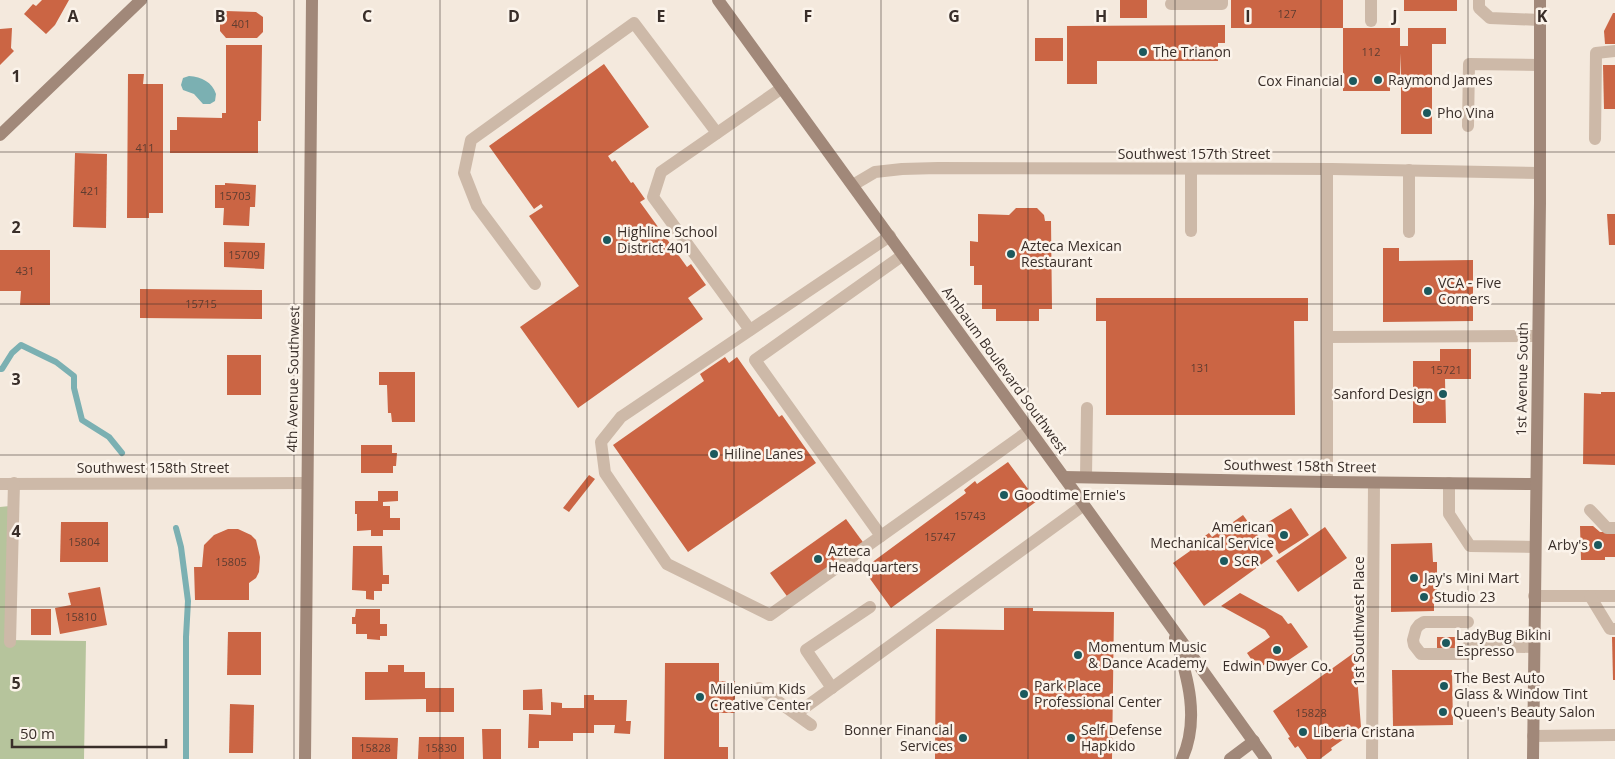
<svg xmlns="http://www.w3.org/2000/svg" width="1615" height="759" font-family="'Open Sans',sans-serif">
<rect width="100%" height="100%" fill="#f4e9dd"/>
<path fill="#b6c49c" d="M10 506 8 640 86 641 84 759H0V507Z"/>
<path fill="#7bb0b2" d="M189 76C202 77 212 82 216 94L215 101 210 104H203L194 94 183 90 181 85 183 78Z"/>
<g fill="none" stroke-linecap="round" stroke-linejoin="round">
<g stroke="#7bb0b2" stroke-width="6">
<path d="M0 369H2L12 353 21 345 56 362 74 376V388L82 420 109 437 122 453"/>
<path d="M176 528 181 547 188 601 186 637V759"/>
</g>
</g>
<g fill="#cb6544">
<path d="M42 0H69L55 25 46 34 24 14 33 4 36 6Z"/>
<rect x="1120" y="0" width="27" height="18"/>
<path d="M1231 0H1343V28H1400V46H1408V28H1446V44H1432V134H1401V53L1400 76H1390V91H1343V28H1231Z"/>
<rect x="1404" y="0" width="53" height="11"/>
<path d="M226 11 256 12 263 17V32L257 38H226L220 31V18Z"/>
<path d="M1613 13H1615V44H1605L1604 31Z"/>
<path d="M1225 25V43H1218V61H1097V84H1067V26Z"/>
<path d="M12 28 11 48 14 51 0 65V29Z"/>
<rect x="1035" y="38" width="28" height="23"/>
<path d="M226 45H262L261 121H258V153H170V130H177V117L222 118V113H226Z"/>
<path d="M604 64 649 127 608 156 612 162 615 160 631 183 633 182 645 199 640 202 687 267 691 264 706 285 688 298 703 319 578 408 520 327 579 286 529 216 543 207 541 204 534 209 489 146Z"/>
<path d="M1603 65H1615V109H1604Z"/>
<path d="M128 74H144L143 84H163V213H149V218H127Z"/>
<path d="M75 153 107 154 106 228 73 227Z"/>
<path d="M225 183 256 185 255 207H250L249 226 223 225 224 208H215V185H225Z"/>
<path d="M1016 208H1037L1044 215 1045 221H1051L1052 309H1039V321H996V309H982V285H974V266H970V241L978 242V214L1009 215Z"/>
<path d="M1607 214H1615V245H1609Z"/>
<path d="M224 242 265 243 264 269 224 267Z"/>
<path d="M1383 248H1399V261L1473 260V321L1383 322Z"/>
<path d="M0 250H50V305H20L21 291H0Z"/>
<path d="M140 289 262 290V319L140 318Z"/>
<path d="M1096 298H1308V321H1294L1295 415H1106V321H1096Z"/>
<path d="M1440 349H1471V379H1445L1446 423H1413V361H1440Z"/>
<rect x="227" y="355" width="34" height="40"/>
<path d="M725 357 729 363 737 357 779 417 782 415 816 463 688 552 613 445 704 381 700 374Z"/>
<path d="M379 372H415V422H392L391 413H388L387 385H379Z"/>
<path d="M1601 392H1615V465L1583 464 1584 393 1601 394Z"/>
<path d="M361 445H392V453H397L396 466H393V473H361Z"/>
<path d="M1008 462 1037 501 891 608 863 569 966 493 964 490 975 481 977 484Z"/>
<path d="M589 475 595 479 569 512 563 508Z"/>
<path d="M378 491H398V501L383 502V506H390V518H400V530H383V536H371V530L357 531V514H355V501H378Z"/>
<path d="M1291 508 1309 535 1279 554 1262 526Z"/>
<path d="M1243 515 1273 556 1204 606 1173 563 1190 551 1188 548 1209 533 1212 537Z"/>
<path d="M846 519 865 545 789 599 770 573Z"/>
<path d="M61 522H108V562H60Z"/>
<path d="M1580 526H1593L1600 532H1615V557H1605V560H1581Z"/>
<path d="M1325 527 1347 558 1298 592 1276 561Z"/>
<path d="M228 529H238L251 535 256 540 260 557 259 572 256 578 249 583V600H195L194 567H202L204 545 214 535Z"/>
<path d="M1432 543 1433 562H1437V593L1434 594V611L1391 612V544Z"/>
<path d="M353 546H382L383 575H389V584H382V591H374V600L366 599V591L352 590Z"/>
<path d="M100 587 107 625 60 634 55 608 71 605 68 593Z"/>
<path d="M1240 593 1282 616 1288 624 1291 623 1308 647 1271 672 1265 664 1258 669 1247 653 1270 637 1265 630 1221 606Z"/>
<path d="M1004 608H1033V611L1114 612 1112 759H935L936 629 1004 630Z"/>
<rect x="31" y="609" width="20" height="26"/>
<path d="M356 609H380V624H387V636H380V640L367 639V634H356V624H352V617H355Z"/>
<path d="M228 632H261V675H227Z"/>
<rect x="1437" y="637" width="18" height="13"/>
<path d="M1612 637H1615V680H1613Z"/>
<path d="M1355 652 1361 727 1331 748 1332 750 1320 759H1307L1298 746 1295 748 1288 738 1290 737 1273 711Z"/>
<path d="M665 663H719V681H735V713H719V747H728V759H664Z"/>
<path d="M388 665H404V672H425V688H454V712H426V699L365 700V672H388Z"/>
<path d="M1392 670H1452L1453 725 1393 726Z"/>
<path d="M542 689 543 710H523V690Z"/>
<path d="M584 695H594V700H627L626 721H631L630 734 614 733 615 725H594V733H573V741H539V748H528L529 714 551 715V702L562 703V708H584Z"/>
<path d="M230 704 254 705 253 753H229Z"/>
<path d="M482 729H501V759H483Z"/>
<path d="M352 737 398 738 397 759H352Z"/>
<path d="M419 737H464V759H418Z"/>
</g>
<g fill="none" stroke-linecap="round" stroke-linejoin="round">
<g stroke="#cdb9a8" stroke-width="12">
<path d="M1479 0V8L1490 18 1540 20"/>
<path d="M1171 4H1222V0"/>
<path d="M1371 21V0"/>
<path d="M1468 126 1469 64 1540 65"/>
<path d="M1595 139 1596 53 1615 51"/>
<path d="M1191 169V231"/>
<path d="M1327 169V482"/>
<path d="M1409 170V232"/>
<path d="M890 236 621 417 601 442 605 473 667 564 770 615 1030 430"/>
<path d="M535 284 477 206 464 173 471 140 634 23 717 133"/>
<path d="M750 330 653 197 661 172 782 88"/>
<path d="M1327 337 1537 336"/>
<path d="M1086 477 1087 408"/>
<path d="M1449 483V514L1470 546 1535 547"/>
<path d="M1590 510 1607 528H1615"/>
<path d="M881 536 755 360 903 255"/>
<path d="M1534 596H1615"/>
<path d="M1590 596 1610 629H1615"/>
<path d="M1468 622H1424L1419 625 1416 629 1413 640 1414 645 1421 654H1468V646L1534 647"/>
<path d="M759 688 811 725"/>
<path d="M832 688 806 650 870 607"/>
<path d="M796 714 1084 505"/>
<path d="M1533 736 1615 735"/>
</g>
<g stroke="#cdb9a8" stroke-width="12">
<path d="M853 185 875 172 902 169 938 168 1332 169 1540 173"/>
<path d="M0 484 307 483"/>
<path d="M10 642 14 483"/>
<path d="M1372 759 1374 483"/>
</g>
<g stroke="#a18879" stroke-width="12">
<path d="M718 0 1084 505 1266 759"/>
<path d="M0 135 141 0"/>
<path d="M1064 477 1327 482 1535 484"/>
<path d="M1175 638C1188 677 1200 720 1182 759"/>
<path d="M305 759 312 0"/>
<path d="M1230 759 1254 741"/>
<path d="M1533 759 1540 203V0"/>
</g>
</g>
<path fill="none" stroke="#392e29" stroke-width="1" stroke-opacity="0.55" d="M147 0V759M294 0V759M440 0V759M587 0V759M734 0V759M881 0V759M1028 0V759M1175 0V759M1321 0V759M1468 0V759M0 152H1615M0 304H1615M0 455H1615M0 607H1615"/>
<g fill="#1c595d" stroke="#fbf3ea" stroke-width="2">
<circle cx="1143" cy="52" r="5"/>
<circle cx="1378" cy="80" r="5"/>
<circle cx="1353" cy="81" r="5"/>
<circle cx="1427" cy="113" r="5"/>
<circle cx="607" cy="240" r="5"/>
<circle cx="1011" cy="254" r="5"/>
<circle cx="1428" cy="291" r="5"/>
<circle cx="1443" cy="394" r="5"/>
<circle cx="714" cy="454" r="5"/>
<circle cx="1004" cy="495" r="5"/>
<circle cx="1284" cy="535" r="5"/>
<circle cx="1598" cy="545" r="5"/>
<circle cx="818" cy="559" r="5"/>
<circle cx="1224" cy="561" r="5"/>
<circle cx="1414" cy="578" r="5"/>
<circle cx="1424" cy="597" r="5"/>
<circle cx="1446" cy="643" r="5"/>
<circle cx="1277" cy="650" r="5"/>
<circle cx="1078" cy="655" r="5"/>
<circle cx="1444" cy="686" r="5"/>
<circle cx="1024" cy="694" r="5"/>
<circle cx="700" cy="697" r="5"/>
<circle cx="1443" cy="712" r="5"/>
<circle cx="1303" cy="732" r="5"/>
<circle cx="963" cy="738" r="5"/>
<circle cx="1071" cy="738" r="5"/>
</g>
<g text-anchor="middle" stroke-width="5" stroke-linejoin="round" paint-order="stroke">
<g font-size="11" fill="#5e3c30">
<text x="1287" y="18">127</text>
<text x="241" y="28">401</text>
<text x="1371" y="56">112</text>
<text x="145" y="152">411</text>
<text x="90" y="195">421</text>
<text x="235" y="200">15703</text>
<text x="244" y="259">15709</text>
<text x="25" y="275">431</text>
<text x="201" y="308">15715</text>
<text x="1200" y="372">131</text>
<text x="1446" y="374">15721</text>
<text x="970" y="520">15743</text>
<text x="940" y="541">15747</text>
<text x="84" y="546">15804</text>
<text x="231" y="566">15805</text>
<text x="81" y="621">15810</text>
<text x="1311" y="717">15828</text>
<text x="375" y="752">15828</text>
<text x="441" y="752">15830</text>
</g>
<g font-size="14" fill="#392e29" stroke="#fbf3ea" text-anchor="start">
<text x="1153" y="57">The Trianon</text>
<text x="1388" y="85">Raymond James</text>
<text x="1343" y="86" text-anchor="end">Cox Financial</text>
<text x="1437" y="118">Pho Vina</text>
<text x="617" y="237">Highline School<tspan x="617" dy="16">District 401</tspan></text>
<text x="1021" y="251">Azteca Mexican<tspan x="1021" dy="16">Restaurant</tspan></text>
<text x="1438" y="288">VCA - Five<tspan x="1438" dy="16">Corners</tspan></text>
<text x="1433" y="399" text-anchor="end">Sanford Design</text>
<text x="724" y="459">Hiline Lanes</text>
<text x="1014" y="500">Goodtime Ernie's</text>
<text x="1274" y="532" text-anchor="end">American<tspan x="1274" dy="16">Mechanical Service</tspan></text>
<text x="1588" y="550" text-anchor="end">Arby's</text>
<text x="828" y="556">Azteca<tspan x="828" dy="16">Headquarters</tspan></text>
<text x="1234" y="566">SCR</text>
<text x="1424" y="583">Jay's Mini Mart</text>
<text x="1434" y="602">Studio 23</text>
<text x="1456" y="640">LadyBug Bikini<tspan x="1456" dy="16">Espresso</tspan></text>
<text x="1088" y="652">Momentum Music<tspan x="1088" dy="16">&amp; Dance Academy</tspan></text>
<text x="1277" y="671" text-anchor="middle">Edwin Dwyer Co.</text>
<text x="1454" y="683">The Best Auto<tspan x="1454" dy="16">Glass &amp; Window Tint</tspan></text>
<text x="1034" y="691">Park Place<tspan x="1034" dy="16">Professional Center</tspan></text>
<text x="710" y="694">Millenium Kids<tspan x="710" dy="16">Creative Center</tspan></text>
<text x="1453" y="717">Queen's Beauty Salon</text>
<text x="953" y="735" text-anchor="end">Bonner Financial<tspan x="953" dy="16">Services</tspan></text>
<text x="1081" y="735">Self Defense<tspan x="1081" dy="16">Hapkido</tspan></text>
<text x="1313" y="737">Liberia Cristana</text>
</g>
<g font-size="14" fill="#392e29" stroke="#fbf3ea">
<text x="1194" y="159">Southwest 157th Street</text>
<text transform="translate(1005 370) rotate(54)" y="5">Ambaum Boulevard Southwest</text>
<text transform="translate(293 379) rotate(-89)" y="5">4th Avenue Southwest</text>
<text transform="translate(1522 379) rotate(-89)" y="5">1st Avenue South</text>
<text transform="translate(1300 466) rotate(1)" y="5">Southwest 158th Street</text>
<text x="153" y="473">Southwest 158th Street</text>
<text transform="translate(1359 621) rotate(-90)" y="5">1st Southwest Place</text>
</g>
</g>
<g font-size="16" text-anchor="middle" font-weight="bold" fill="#392e29" stroke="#fbf3ea" stroke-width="5" stroke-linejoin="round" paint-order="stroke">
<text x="73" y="22">A</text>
<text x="220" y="22">B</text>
<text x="367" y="22">C</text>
<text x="514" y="22">D</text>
<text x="661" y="22">E</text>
<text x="808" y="22">F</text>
<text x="954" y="22">G</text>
<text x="1101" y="22">H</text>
<text x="1248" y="22">I</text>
<text x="1395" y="22">J</text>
<text x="1542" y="22">K</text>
<text x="16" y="82">1</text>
<text x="16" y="233">2</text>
<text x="16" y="385">3</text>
<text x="16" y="537">4</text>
<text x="16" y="689">5</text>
</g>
<path d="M12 739v8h154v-8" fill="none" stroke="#392e29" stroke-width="2.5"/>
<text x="20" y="739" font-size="15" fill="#392e29" stroke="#fbf3ea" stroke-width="4" paint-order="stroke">50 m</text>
</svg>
